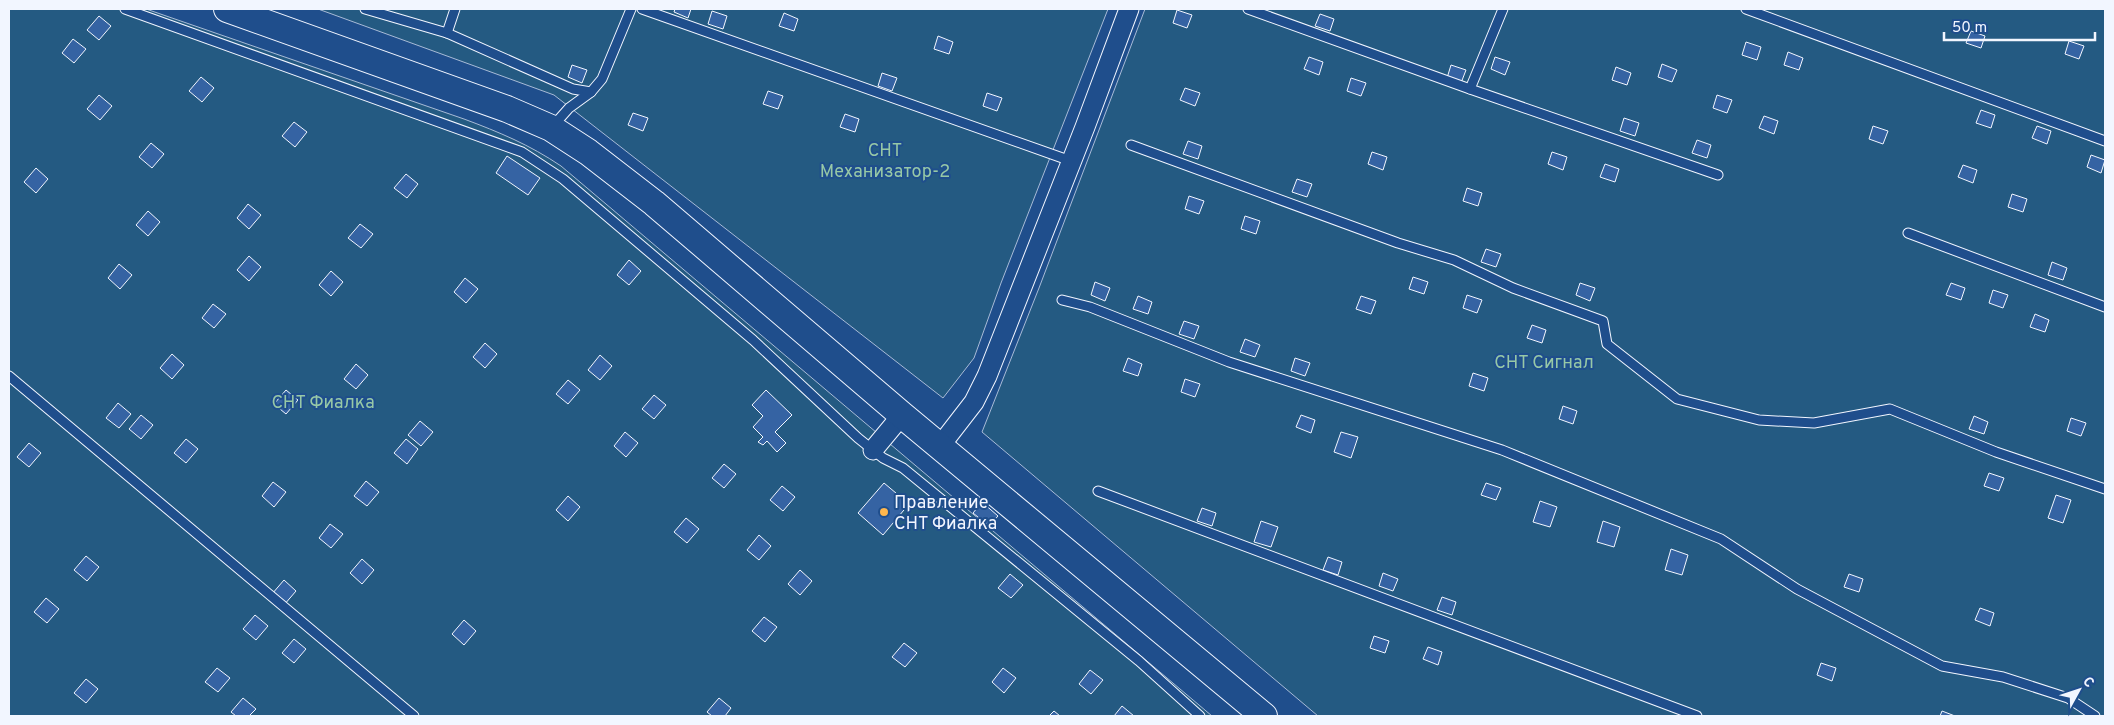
<svg xmlns="http://www.w3.org/2000/svg" width="2114" height="725" font-family="Overpass,sans-serif">
<rect width="100%" height="100%" fill="#1f4e8c"/>
<g fill="#245a82" stroke="#a8bbd7">
<path d="M9 9H146L464 119C499 132 530 145 561 166L1212 716H9Z"/>
<path d="M318 9H1108L1001 283 974 358 943 398 554 95Z"/>
<path d="M1145 9H2105V716H1318L982 432 1039 288Z"/>
</g>
<g fill="#3563a3" stroke="#f2f6ff">
<path d="M675 9H691L688 18 674 12Z"/>
<path d="M1177 10 1192 15 1187 28 1173 23Z"/>
<path d="M712 11 727 16 723 29 708 24Z"/>
<path d="M784 13 798 19 794 31 779 26Z"/>
<path d="M1320 14 1334 19 1330 31 1315 26Z"/>
<path d="M99 16 111 26 99 40 87 30Z"/>
<path d="M1971 31 1985 36 1981 48 1966 43Z"/>
<path d="M938 36 953 42 949 54 934 49Z"/>
<path d="M73 39 86 49 74 63 62 53Z"/>
<path d="M2069 41 2084 46 2079 59 2065 54Z"/>
<path d="M1746 42 1761 47 1757 60 1742 55Z"/>
<path d="M1788 52 1803 58 1799 70 1784 65Z"/>
<path d="M1309 57 1323 62 1319 75 1304 69Z"/>
<path d="M1495 57 1510 62 1505 75 1491 69Z"/>
<path d="M1662 64 1677 70 1672 82 1658 77Z"/>
<path d="M572 65 587 70 582 83 568 77Z"/>
<path d="M1451 65 1466 70 1461 83 1447 78Z"/>
<path d="M1616 67 1631 73 1627 85 1612 80Z"/>
<path d="M882 73 897 78 892 91 878 86Z"/>
<path d="M201 77 214 88 202 102 189 91Z"/>
<path d="M1351 78 1366 83 1361 96 1347 91Z"/>
<path d="M1185 88 1200 93 1195 106 1180 100Z"/>
<path d="M768 91 783 96 778 109 763 104Z"/>
<path d="M987 93 1002 98 997 111 983 106Z"/>
<path d="M99 95 112 106 100 120 87 109Z"/>
<path d="M1717 95 1732 100 1727 113 1713 108Z"/>
<path d="M1981 110 1995 115 1991 128 1976 123Z"/>
<path d="M633 113 648 118 643 131 628 125Z"/>
<path d="M845 114 859 119 855 132 840 127Z"/>
<path d="M1764 116 1778 121 1774 134 1759 128Z"/>
<path d="M1624 118 1639 123 1635 136 1620 131Z"/>
<path d="M294 122 307 132 295 147 282 136Z"/>
<path d="M1873 126 1888 131 1883 144 1869 139Z"/>
<path d="M2037 126 2051 131 2047 144 2032 138Z"/>
<path d="M1697 140 1711 145 1707 158 1692 153Z"/>
<path d="M1188 141 1202 146 1198 159 1183 154Z"/>
<path d="M151 143 164 154 152 168 139 157Z"/>
<path d="M1372 152 1387 157 1383 170 1368 164Z"/>
<path d="M1552 152 1567 157 1563 170 1548 164Z"/>
<path d="M2091 155 2105 160 2101 173 2087 167Z"/>
<path d="M507 156 540 178 528 195 496 173Z"/>
<path d="M1605 164 1619 169 1615 182 1600 177Z"/>
<path d="M1963 165 1977 170 1973 183 1958 177Z"/>
<path d="M36 168 48 179 36 193 24 182Z"/>
<path d="M406 174 418 184 407 198 394 188Z"/>
<path d="M1297 179 1312 184 1307 197 1292 192Z"/>
<path d="M1467 188 1482 193 1478 206 1463 201Z"/>
<path d="M2012 194 2027 199 2023 212 2008 207Z"/>
<path d="M1189 196 1204 201 1199 214 1185 209Z"/>
<path d="M248 204 261 215 249 229 237 218Z"/>
<path d="M148 211 160 222 148 236 136 225Z"/>
<path d="M1245 216 1260 221 1256 234 1241 229Z"/>
<path d="M360 224 373 234 361 248 348 238Z"/>
<path d="M1486 249 1501 254 1496 267 1481 262Z"/>
<path d="M249 256 261 267 249 281 237 270Z"/>
<path d="M629 260 641 271 629 285 617 275Z"/>
<path d="M2052 262 2067 268 2063 280 2048 275Z"/>
<path d="M119 264 132 275 120 289 108 278Z"/>
<path d="M331 271 343 282 331 296 319 285Z"/>
<path d="M1413 277 1428 282 1424 294 1409 289Z"/>
<path d="M465 278 478 289 466 303 454 292Z"/>
<path d="M1095 282 1110 288 1105 301 1091 295Z"/>
<path d="M1580 283 1595 288 1590 301 1576 295Z"/>
<path d="M1951 283 1965 288 1961 300 1946 295Z"/>
<path d="M1993 290 2008 295 2003 308 1989 303Z"/>
<path d="M1467 295 1482 300 1477 313 1463 308Z"/>
<path d="M1138 296 1152 302 1148 314 1133 309Z"/>
<path d="M1361 296 1376 301 1371 314 1356 309Z"/>
<path d="M213 304 226 314 214 328 202 318Z"/>
<path d="M2035 314 2049 320 2045 332 2030 327Z"/>
<path d="M1184 321 1199 326 1194 339 1179 334Z"/>
<path d="M1532 325 1546 330 1542 343 1527 338Z"/>
<path d="M1245 339 1260 345 1255 357 1240 352Z"/>
<path d="M485 343 497 354 485 368 473 357Z"/>
<path d="M172 354 184 365 172 379 160 368Z"/>
<path d="M600 355 612 366 600 380 588 370Z"/>
<path d="M1128 358 1142 364 1138 376 1123 371Z"/>
<path d="M1295 358 1310 363 1305 376 1291 371Z"/>
<path d="M356 364 368 375 356 389 344 379Z"/>
<path d="M1473 373 1488 378 1484 391 1469 386Z"/>
<path d="M1185 379 1200 384 1195 397 1181 392Z"/>
<path d="M568 380 580 390 568 404 556 394Z"/>
<path d="M286 390 298 400 286 414 274 404Z"/>
<path d="M766 390 792 415 775 432 786 443 777 452 767 441 763 445 758 442 763 437 753 427 763 416 752 405Z"/>
<path d="M654 395 666 405 654 419 642 409Z"/>
<path d="M118 403 131 414 119 428 106 418Z"/>
<path d="M1563 406 1577 411 1573 424 1559 419Z"/>
<path d="M141 415 153 425 141 439 129 429Z"/>
<path d="M1301 415 1315 420 1311 433 1296 427Z"/>
<path d="M1974 416 1988 422 1984 434 1969 429Z"/>
<path d="M2071 418 2086 423 2081 436 2067 431Z"/>
<path d="M420 421 433 432 421 446 408 435Z"/>
<path d="M625 432 638 443 626 457 614 446Z"/>
<path d="M1341 432 1358 437 1351 458 1334 452Z"/>
<path d="M186 439 198 449 186 463 174 453Z"/>
<path d="M406 439 418 449 407 464 394 453Z"/>
<path d="M29 443 41 453 29 467 17 457Z"/>
<path d="M724 464 736 474 724 488 712 478Z"/>
<path d="M1989 473 2004 478 1999 491 1984 486Z"/>
<path d="M366 481 379 492 367 506 354 496Z"/>
<path d="M273 482 286 492 274 507 262 496Z"/>
<path d="M884 483 909 504 883 535 858 513Z"/>
<path d="M1486 483 1501 488 1496 500 1481 495Z"/>
<path d="M782 486 795 497 783 511 770 500Z"/>
<path d="M2056 495 2071 500 2063 523 2048 518Z"/>
<path d="M568 496 580 507 568 521 556 510Z"/>
<path d="M1540 501 1557 507 1550 527 1533 522Z"/>
<path d="M982 502 998 516 989 526 973 513Z"/>
<path d="M1202 508 1216 513 1212 526 1197 521Z"/>
<path d="M686 518 699 529 687 543 674 532Z"/>
<path d="M1261 521 1278 527 1271 547 1254 542Z"/>
<path d="M1603 521 1620 527 1614 547 1597 542Z"/>
<path d="M330 524 343 534 331 548 319 538Z"/>
<path d="M759 535 771 546 759 560 747 550Z"/>
<path d="M1671 549 1688 555 1682 575 1665 570Z"/>
<path d="M86 556 99 567 87 581 74 570Z"/>
<path d="M1328 557 1342 562 1338 575 1323 570Z"/>
<path d="M362 559 374 570 362 584 350 573Z"/>
<path d="M800 570 812 581 800 595 788 584Z"/>
<path d="M1383 573 1398 579 1393 591 1379 586Z"/>
<path d="M1010 574 1023 585 1011 598 998 588Z"/>
<path d="M1849 574 1863 579 1859 592 1844 587Z"/>
<path d="M284 580 296 591 284 605 272 594Z"/>
<path d="M1442 597 1456 602 1452 615 1437 610Z"/>
<path d="M46 598 59 609 47 623 34 612Z"/>
<path d="M1980 608 1994 613 1990 626 1975 620Z"/>
<path d="M255 615 268 626 256 640 243 629Z"/>
<path d="M764 617 777 627 765 642 752 631Z"/>
<path d="M464 620 476 631 464 645 452 634Z"/>
<path d="M1374 636 1389 641 1385 653 1370 648Z"/>
<path d="M294 639 306 649 294 663 282 653Z"/>
<path d="M904 643 917 653 905 667 892 657Z"/>
<path d="M1428 647 1442 652 1438 665 1423 659Z"/>
<path d="M1821 663 1836 668 1832 681 1817 675Z"/>
<path d="M217 668 230 678 218 692 205 682Z"/>
<path d="M1003 668 1016 678 1004 693 992 682Z"/>
<path d="M1090 670 1103 680 1091 694 1079 684Z"/>
<path d="M86 679 98 689 86 703 74 693Z"/>
<path d="M243 698 256 709 249 716H236L231 712Z"/>
<path d="M719 698 731 708 725 716H712L707 712Z"/>
<path d="M1122 706 1134 716H1114Z"/>
<path d="M1054 711 1060 716H1049Z"/>
<path d="M1942 711 1955 716H1940Z"/>
</g>
<g fill="none" stroke-linecap="round" stroke-linejoin="round">
<defs>
<g id="lane">
<path d="M125 9 522 152 563 179 753 340 858 438 883 458 903 468 1139 661 1200 716"/>
<path d="M365 9 447 33 573 89 591 92 602 79 631 9"/>
<path d="M642 9 1071 161"/>
<path d="M1248 9 1470 89 1718 175"/>
<path d="M1746 9 2105 141"/>
<path d="M447 33 455 9"/>
<path d="M1470 89 1503 9"/>
<path d="M553 126 569 108 591 92"/>
<path d="M1131 145 1398 243 1454 260 1513 288 1603 321 1607 344 1677 399 1759 420 1814 423 1890 409 1996 452 2105 489"/>
<path d="M1908 233 2105 307"/>
<path d="M1062 300 1090 307 1229 362 1502 450 1721 539 1797 589 1942 666 2003 677 2068 698 2095 716"/>
<path d="M9 376 414 716"/>
<path d="M1098 491 1697 716"/>
</g>
<g id="street">
<path d="M940 446 974 402 987 376 1085 127 1129 9"/>
<path d="M873 450 902 415"/>
</g>
<path id="secondary" d="M227 9 507 109 551 128 588 152 654 203 902 415 1264 716"/>
</defs>
<use href="#lane" stroke="#f2f6ff" stroke-width="11"/>
<use href="#street" stroke="#f2f6ff" stroke-width="21"/>
<use href="#secondary" stroke="#f2f6ff" stroke-width="28"/>
<use href="#lane" stroke="#1f4e8c" stroke-width="9"/>
<use href="#street" stroke="#1f4e8c" stroke-width="19"/>
<use href="#secondary" stroke="#1f4e8c" stroke-width="26"/>
</g>
<circle fill="#ffb74d" stroke="#1f4e8c" stroke-width="2" cx="884" cy="512" r="5"/>
<g text-anchor="middle" stroke-width="4" stroke-linejoin="round" paint-order="stroke">
<g font-size="18" fill="#97c8a6" stroke="#1f4e8c">
<text x="885" y="156">СНТ<tspan x="885" dy="21">Механизатор-2</tspan></text>
<text x="1544" y="368">СНТ Сигнал</text>
<text x="323" y="408">СНТ Фиалка</text>
</g>
<g font-size="18" fill="#f2f6ff" stroke="#1f4e8c" text-anchor="start">
<text x="894" y="508">Правление<tspan x="894" dy="21">СНТ Фиалка</tspan></text>
</g>
</g>
<rect width="2114" height="725" fill="none" stroke="#f2f6ff" stroke-width="20"/>
<g transform="translate(2079 690) rotate(50)" stroke="#1f4e8c" stroke-width="4" paint-order="stroke">
<path d="M0-4L9 19L0 12L-9 19Z" fill="#f2f6ff"/>
<text y="-8" font-size="14" font-weight="bold" text-anchor="middle" fill="#f2f6ff">С</text>
</g>
<path d="M1944 32v8h151v-8" fill="none" stroke="#f2f6ff" stroke-width="2.5"/>
<text x="1952" y="32" font-size="15" fill="#f2f6ff" stroke="#1f4e8c" stroke-width="4" paint-order="stroke">50 m</text>
</svg>
